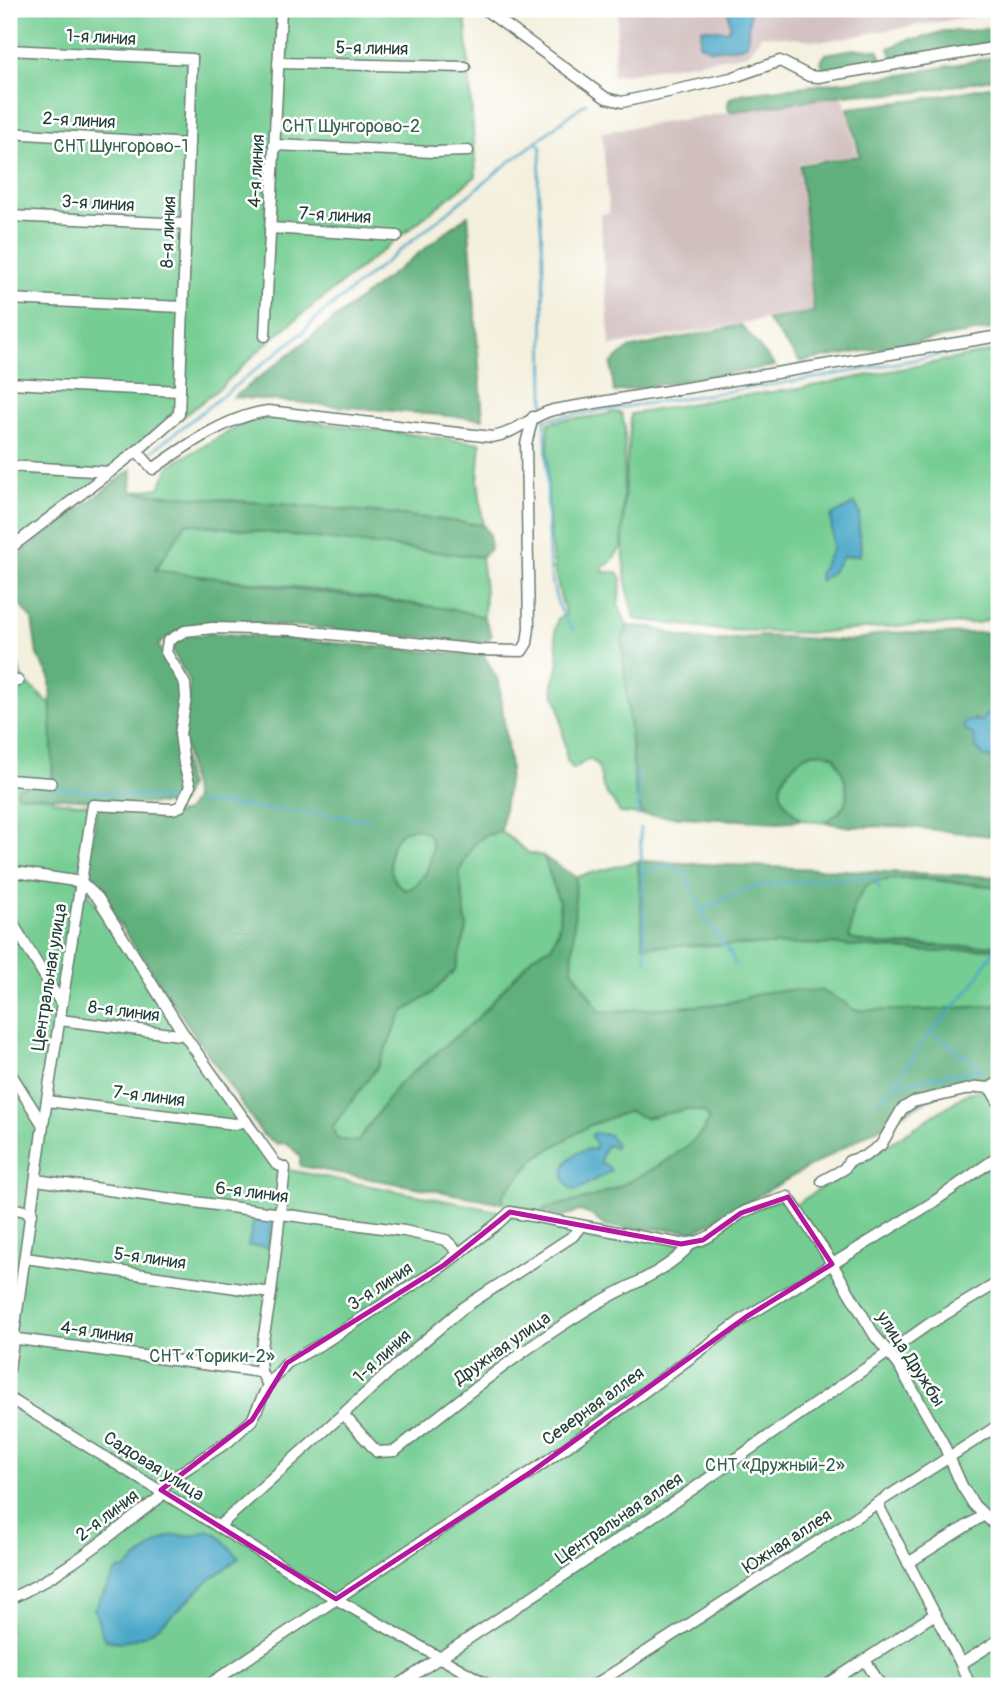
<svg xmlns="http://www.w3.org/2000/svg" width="1008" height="1695" font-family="Pangolin,sans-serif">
<rect width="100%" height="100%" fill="#fff"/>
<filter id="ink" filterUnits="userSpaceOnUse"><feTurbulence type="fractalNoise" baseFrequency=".0143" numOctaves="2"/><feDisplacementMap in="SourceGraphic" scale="14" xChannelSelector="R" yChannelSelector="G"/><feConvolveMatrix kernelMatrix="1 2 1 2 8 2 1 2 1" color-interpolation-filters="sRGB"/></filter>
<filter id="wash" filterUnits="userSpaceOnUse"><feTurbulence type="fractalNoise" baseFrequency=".00686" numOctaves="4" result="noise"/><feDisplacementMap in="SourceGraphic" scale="28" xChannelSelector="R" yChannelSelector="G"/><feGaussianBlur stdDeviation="1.57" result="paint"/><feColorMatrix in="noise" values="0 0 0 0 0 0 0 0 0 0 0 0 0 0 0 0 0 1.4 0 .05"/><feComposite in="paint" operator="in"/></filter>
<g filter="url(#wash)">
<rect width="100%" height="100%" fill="#f4f0de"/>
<g fill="#d1bfbf">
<path d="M619 9H997L992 13 824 41 762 35 748 54 612 76Z"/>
<path d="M843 95 857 155 798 163 813 311 610 346 600 214 609 213 602 132Z"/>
</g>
<g fill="#75cd93" stroke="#4a8564" stroke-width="2" fill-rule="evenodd">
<path d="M9 9H465L476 176 270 340 221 387 9 553Z"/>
<path d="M999 350V616L978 623 900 626 814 633 721 630 635 619C614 557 626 479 631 414L722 398 797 389Z"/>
<path d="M612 412 621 413 625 427 622 546 611 562 603 567V572H617L622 579 618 604 627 626 622 641 636 795 643 815 620 813C616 804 608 797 604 789 599 778 603 765 589 759L573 769 567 761 559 705 554 694 553 685 559 664 555 630 558 618 566 614C546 559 546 482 549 423 569 416 597 420 612 412Z"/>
<path d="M273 417 481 443 478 479 483 525 385 513 131 492 159 488 170 465 246 422Z"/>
<path d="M186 523 481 557 485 590 484 617 456 610 305 588 155 571Z"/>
<path d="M9 633 22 679 51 705 53 801 93 805 81 882 276 1164 289 1170 580 1227 691 1244 741 1213 788 1197 795 1205 968 1093 999 1086V1686H9Z"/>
<path d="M824 752 834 756C846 776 859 814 824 822 818 823 809 821 802 820 794 813 784 805 781 794 776 779 799 756 812 753 816 752 820 752 824 752Z"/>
<path d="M413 828C418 829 425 830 428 834 440 849 424 888 406 890 382 878 385 832 413 828Z"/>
<path d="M501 831 529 853 544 856C557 889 568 915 551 947L534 955 477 1019 399 1084 357 1142 337 1140 332 1127 378 1066 402 1013 431 994 467 928 459 873 464 861 472 846 484 836Z"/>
<path d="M638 861 643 946 830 944 934 952 999 948V1005L929 1010H854L765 992 725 1004 600 1012 572 969 576 877Z"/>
<path d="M887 878 919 879 990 886 999 891V944C975 948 951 946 926 945 901 945 872 947 849 938L854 906 866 885Z"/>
<path d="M687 1109 705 1112 709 1119C700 1149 627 1184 599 1195 582 1201 563 1204 546 1208L542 1212 503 1203V1194L537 1157 590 1125 629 1111 645 1118ZM596 1143 616 1144 606 1145 601 1157V1164L567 1162C576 1155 584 1148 596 1149Z"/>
</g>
<g fill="#60b07d" stroke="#407658" stroke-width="2" fill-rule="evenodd">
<path d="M999 26V42L894 61 889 48 909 39H919L944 31H969Z"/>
<path d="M854 49 878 50 884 63 854 69H823L821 61 826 54Z"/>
<path d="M999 56V78L918 92 878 95 866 93 843 95 730 112 727 107 730 98 745 93 902 75Z"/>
<path d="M999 85V328L800 362 767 320 814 312 800 165 860 156 848 108 917 100Z"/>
<path d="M468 215 483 419 234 397Z"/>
<path d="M741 325 775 366 614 392 611 364 628 349Z"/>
<path d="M132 469 131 492 385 513 483 525 489 534 490 549 481 557 186 523 155 570 456 610 484 617 492 635 484 643 297 626 200 623 174 633 158 645 183 685 179 734 188 786 180 804 100 803 91 800 17 795V788L53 780 50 677 37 655 32 619 9 592V562Z"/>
<path d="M627 626 652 627 681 637 713 641 764 636 850 641 889 632 941 634 999 632V714L993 712 981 721 974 719 971 733 975 738 978 750 989 758 999 757V837L900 826 852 827 823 822C857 808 849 782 834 756 827 753 821 751 812 753 799 756 776 779 781 794 784 805 794 813 802 820L779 822 643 815 636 795 622 641Z"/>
<path d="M215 633 484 656 499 682 510 768 501 831 484 836 472 846 459 873 467 928 455 970 431 994 402 1013 378 1066 332 1127 337 1139 357 1142 399 1084 477 1019 534 955 551 947 559 931 560 905 544 857 576 877 572 969 600 1012 725 1004 765 992 787 990 822 991 844 1002 854 1010H929L999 1005V1075L951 1087 696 1231 606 1227 591 1215 580 1211 560 1217 542 1212 545 1208C563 1204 582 1201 599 1195 627 1184 700 1149 709 1119L704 1112 687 1109 645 1118 629 1111 590 1125 537 1157 503 1194V1203L300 1166V1156L287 1143 277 1144 263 1135 101 897 85 879 97 807 175 814 186 812 194 799 183 735 190 683 173 652V645L188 636ZM413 828C418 829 425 830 428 834 440 849 424 888 405 890 382 878 385 832 413 828Z"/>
<path d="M638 861 999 877V891L990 886C948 882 907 872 866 885L854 906 849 938C874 949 970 948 999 944V948L934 952 830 944 643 946Z"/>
</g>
<g fill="#49a7c8" stroke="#34727e" stroke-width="2">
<path d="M728 9H747L750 14 747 44 742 47 711 50 699 44 702 28 728 31 730 26Z"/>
<path d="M855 503 860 513C856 527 863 541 860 555L843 557 831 573 820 581 819 574 833 548 831 516Z"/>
<path d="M993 712 999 714V735L992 736 990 739 994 744H999V757H984L976 748 973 735 965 730 963 726 967 721H982L985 715Z"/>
<path d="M594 1133 609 1135 616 1144 615 1147 606 1145 601 1157V1164L608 1166 611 1171 577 1190 571 1189C551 1169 575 1147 596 1149V1143L591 1136Z"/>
<path d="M262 1218 272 1223 268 1247 248 1246 253 1222Z"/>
<path d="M208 1530 218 1535 239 1557C227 1569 212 1576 200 1588 175 1612 142 1653 104 1639L94 1609 117 1570 125 1569C134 1562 161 1538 170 1536 187 1533 188 1540 208 1530Z"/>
</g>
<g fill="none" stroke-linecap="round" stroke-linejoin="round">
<g stroke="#49a7c8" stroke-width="2.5">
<path d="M538 144 541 148 538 184 543 256 544 405"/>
<path d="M545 418C546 440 547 462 547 483 548 522 543 601 574 630"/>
<path d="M545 419 822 377 999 344"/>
<path d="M151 452 301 334 319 316 512 160C538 142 560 121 586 103"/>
<path d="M637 771 639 816"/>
<path d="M50 787 179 800"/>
<path d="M198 802 368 819"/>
<path d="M640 828 646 961"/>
<path d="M643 873 664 865 684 871 707 922 731 954 735 965"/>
<path d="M702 910 744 890 765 885 836 878H874L880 889"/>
<path d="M896 1084 982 1069 938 1036 931 1033"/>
<path d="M879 1099 896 1084 901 1074 914 1058 921 1044 972 986 999 942"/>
</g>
</g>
</g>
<g filter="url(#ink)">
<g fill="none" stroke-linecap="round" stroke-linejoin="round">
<defs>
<g id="minor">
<path d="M484 9 606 98 622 102 731 78 780 61 809 76 818 77 999 47"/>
<path d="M9 50 192 59 179 414 137 451 9 549"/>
<path d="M278 63 465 67"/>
<path d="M9 133 189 144"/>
<path d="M274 145 434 152 468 151"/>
<path d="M9 216 186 224"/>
<path d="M270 228 397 236"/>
<path d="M9 299 182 307"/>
<path d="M265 336 281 9"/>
<path d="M9 383 180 391"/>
<path d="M137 451 153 469C185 446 228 416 268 411L492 437C515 434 530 416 553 410L999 336"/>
<path d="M9 466 110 472"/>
<path d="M9 680 18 681"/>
<path d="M9 780 51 783"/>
<path d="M9 871 81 882 98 898 183 1033 276 1164 285 1168 271 1293 260 1359 261 1372 268 1385"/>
<path d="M9 917 62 1005"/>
<path d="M60 1020 179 1035 183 1033"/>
<path d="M9 1071 43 1125"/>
<path d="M990 1088 999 1103"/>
<path d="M47 1101 235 1124 246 1121"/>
<path d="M36 1180 404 1231 446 1240 458 1252"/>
<path d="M822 1181 844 1169 849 1161 865 1156 881 1145 902 1109 913 1102 978 1087 990 1088 999 1082"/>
<path d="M9 1207 32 1213"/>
<path d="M25 1258 271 1293"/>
<path d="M10 1332 18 1339 261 1372"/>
<path d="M9 1369 43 1125 93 805 173 809 181 806 190 786 184 764 180 734 186 698 185 684 166 652 168 641 185 631 213 628 293 630 480 650 522 651 527 643 529 628 526 444 533 417"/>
<path d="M9 1398 336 1599 490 1686"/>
<path d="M343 1414 377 1452 395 1451C459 1400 523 1348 593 1306 627 1285 665 1274 691 1244"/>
<path d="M877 1503 961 1664 970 1686"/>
<path d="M218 1527 417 1347 463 1308 573 1236 580 1227"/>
<path d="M908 1563 984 1515"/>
<path d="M9 1599C64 1575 111 1534 159 1498L161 1490 171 1479 229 1441 252 1420 268 1385 287 1363 325 1342 444 1265 497 1224 510 1212 681 1244C709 1243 719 1228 740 1214 751 1207 774 1202 788 1197L822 1247 875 1336 898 1364 942 1441 962 1486 974 1505 999 1529"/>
<path d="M865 1660 881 1686"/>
<path d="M961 1664 999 1640"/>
<path d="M9 1674 11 1686"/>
<path d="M207 1686 418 1544 531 1472 625 1406 746 1317 932 1203 999 1156"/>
<path d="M397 1686 673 1503 929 1324 999 1282"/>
<path d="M593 1686 999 1425"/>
<path d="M825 1686 935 1614"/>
</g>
</defs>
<use href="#minor" stroke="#6a7c70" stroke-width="13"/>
<use href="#minor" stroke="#fff" stroke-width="10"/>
</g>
</g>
<path fill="none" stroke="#b5179e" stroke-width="5" stroke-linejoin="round" d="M788 1197 832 1264 746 1317 531 1472 336 1599 161 1490 252 1420 287 1363 444 1265 510 1212 681 1244 703 1240 741 1213Z"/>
<g text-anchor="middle" stroke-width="5" stroke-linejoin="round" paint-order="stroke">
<g font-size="18" fill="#1f3d34" stroke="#fff">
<text transform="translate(101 37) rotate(3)" y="6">1-я линия</text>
<text transform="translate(372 48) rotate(1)" y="6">5-я линия</text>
<text transform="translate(79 120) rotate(3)" y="6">2-я линия</text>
<text transform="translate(256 171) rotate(-87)" y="6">4-я линия</text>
<text transform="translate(98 203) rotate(3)" y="6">3-я линия</text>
<text transform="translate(335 215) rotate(3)" y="6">7-я линия</text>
<text transform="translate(168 232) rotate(-88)" y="6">8-я линия</text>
<text transform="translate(49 977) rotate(-81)" y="6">Центральная улица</text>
<text transform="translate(124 1011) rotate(7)" y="6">8-я линия</text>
<text transform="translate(149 1096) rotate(7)" y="6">7-я линия</text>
<text transform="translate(252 1192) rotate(7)" y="6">6-я линия</text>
<text transform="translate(150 1258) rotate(8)" y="6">5-я линия</text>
<text transform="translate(380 1286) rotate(-33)" y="6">3-я линия</text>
<text transform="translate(97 1332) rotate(8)" y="6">4-я линия</text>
<text transform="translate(502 1348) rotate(-35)" y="6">Дружная улица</text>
<text transform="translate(382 1356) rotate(-42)" y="6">1-я линия</text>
<text transform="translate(911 1359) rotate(57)" y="6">улица Дружбы</text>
<text transform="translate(593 1406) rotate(-36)" y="6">Северная аллея</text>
<text transform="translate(154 1466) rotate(32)" y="6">Садовая улица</text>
<text transform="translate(107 1515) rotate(-37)" y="6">2-я линия</text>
<text transform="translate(619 1518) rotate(-34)" y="6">Центральная аллея</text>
<text transform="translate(787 1541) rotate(-33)" y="6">Южная аллея</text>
</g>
<g font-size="18" fill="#34614c" stroke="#fff">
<text x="351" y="132">СНТ Шунгорово-2</text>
<text x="121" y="152">СНТ Шунгорово-1</text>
<text x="212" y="1362">СНТ «Торики-2»</text>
<text x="775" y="1471">СНТ «Дружный-2»</text>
</g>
</g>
<rect width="1008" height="1695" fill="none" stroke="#fff" stroke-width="35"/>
</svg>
